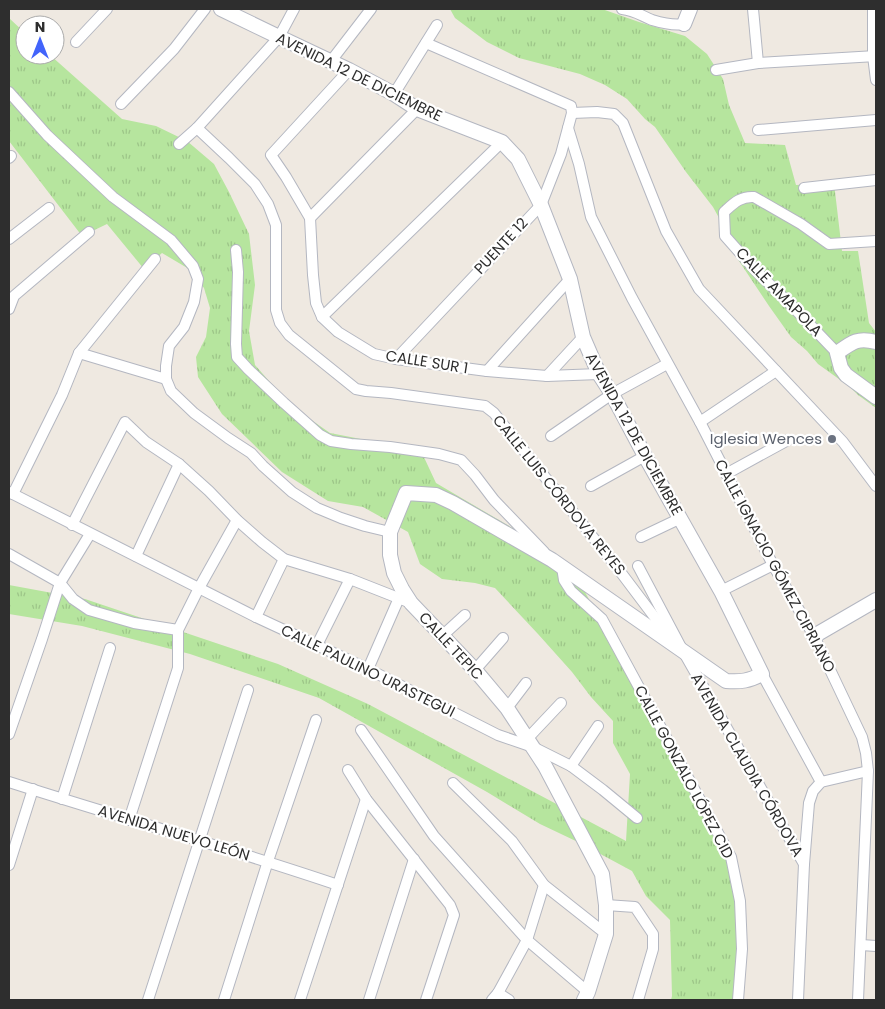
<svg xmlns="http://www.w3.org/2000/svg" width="885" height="1009" font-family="Poppins,sans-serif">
<defs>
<pattern id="grass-tufts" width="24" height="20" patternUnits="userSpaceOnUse" patternTransform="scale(1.25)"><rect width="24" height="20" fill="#b6e59e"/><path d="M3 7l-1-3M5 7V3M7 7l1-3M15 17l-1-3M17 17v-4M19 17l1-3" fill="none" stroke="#9dc588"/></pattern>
</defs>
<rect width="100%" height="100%" fill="#efe9e1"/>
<g fill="url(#grass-tufts)">
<path d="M450 9H602L639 22 685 36 707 54 723 79 729 105 745 143 785 145 796 185 834 183 842 251H858L869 323 876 332V408L858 395 850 387 818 364 807 351 791 337 769 306 737 258 724 227 713 207 686 172 655 127 645 119 627 99 605 85 580 74 519 58 487 42 455 18Z"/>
<path d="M9 18 25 33V55H50L122 119 156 126 187 141 214 164 229 192 249 234 255 285 249 331 255 365 290 405 330 433 371 441 422 453 436 483 543 546 581 585 663 732 729 863 737 912 738 1000H671L672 996 670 920 646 896 632 871 580 843 540 824 487 792 319 698 190 654 82 626 9 614V585L85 599 278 664 368 704 626 841 630 774 613 743V721L591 697 572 672 538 634 495 588 475 583 442 579 420 564 408 532 363 507 328 501 282 472 222 414 198 377 196 357 206 337 210 308 204 288 189 269 162 253 144 269 107 224 82 236 9 141Z"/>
</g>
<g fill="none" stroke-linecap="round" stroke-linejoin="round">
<defs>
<g id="street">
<path d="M622 9C634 10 642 16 652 20 662 23 674 26 684 24"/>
<path d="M753 9 758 63"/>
<path d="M873 9V56L876 80"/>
<path d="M76 42 107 9"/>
<path d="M331 61 371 9"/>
<path d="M349 70 271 155 286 177 310 218 313 275 316 303 322 317 338 332 374 354 396 359 487 371 547 376 599 374"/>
<path d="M716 70 758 63 876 56"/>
<path d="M9 92 47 135 113 197 171 240 193 266 198 279 194 302 184 327 169 346 166 366V379L171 391 194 413 228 438 251 453 263 466 292 492 317 508 341 518 365 526 390 532"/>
<path d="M394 94 437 25"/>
<path d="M121 104 174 49 205 9"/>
<path d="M572 113 597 112 614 114 623 123 666 231 699 289 843 442 876 486"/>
<path d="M197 128 229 158 255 184 268 204 276 225V310L280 323 289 335 356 389 366 391 391 393 485 406 494 413 619 570 659 623 669 640"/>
<path d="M568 128 579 164 591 217 632 298 700 422 773 565 814 636 862 737 866 753 868 771 858 1000"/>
<path d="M758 130 876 120"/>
<path d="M179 144 197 128 279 37 294 9"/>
<path d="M9 158 11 156"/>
<path d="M804 188 876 180"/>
<path d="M310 218 417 109"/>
<path d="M9 239 49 208"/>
<path d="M236 250 238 272 236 344 237 357 248 369 284 403 320 435 331 441 351 444 390 447 439 454 461 460 475 475 494 500 544 552"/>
<path d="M9 309 14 296 89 232"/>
<path d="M322 317 502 142"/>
<path d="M79 353 166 379"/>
<path d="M837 353 793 307 756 271 725 236 724 212C733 204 740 196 754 197L801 224 829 244 876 241"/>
<path d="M396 359 541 205 561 154 572 113 571 106 426 43"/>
<path d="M487 371 570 279"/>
<path d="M547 376 583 337"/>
<path d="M700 422 776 371"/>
<path d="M551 436 612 394 667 364"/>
<path d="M726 474 788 440"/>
<path d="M591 486 645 456"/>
<path d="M9 492 256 617 368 669 498 735 533 747 571 766 603 790 637 818"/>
<path d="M13 494 62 395 79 353 155 259"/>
<path d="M72 525 125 422 146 442 179 464 209 491 237 520 262 542 284 559 350 579 411 603"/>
<path d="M641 537 681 518"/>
<path d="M9 554 60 583 73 599 89 610 134 623 178 630"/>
<path d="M136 556 179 464"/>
<path d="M638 566 683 651 804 864"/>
<path d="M562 567 564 580 571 591 602 619 731 857 740 901 742 949 738 1000"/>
<path d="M721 591 773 565"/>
<path d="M256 617 284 559"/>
<path d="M442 636 465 615"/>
<path d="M317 645 350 579"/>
<path d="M368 669 399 598"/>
<path d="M475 670 503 638"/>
<path d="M762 674 821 782"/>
<path d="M507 708 526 683"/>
<path d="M361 730 434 836 527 940 588 992"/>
<path d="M9 734 42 639 60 583 90 534"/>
<path d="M528 738 561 703"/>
<path d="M571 766 598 726"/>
<path d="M348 770 366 799 450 905 454 915 426 1000"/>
<path d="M9 782C118 817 229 848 338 885"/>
<path d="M453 783 512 841 544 885 606 934"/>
<path d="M62 799 110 648"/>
<path d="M129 820 178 668V630L199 588 237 520"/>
<path d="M9 865 33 789"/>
<path d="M606 905 635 907 653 934V949L638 1000"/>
<path d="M861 945 876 946"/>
<path d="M498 993 509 1000"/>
<path d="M148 1000 248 690"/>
<path d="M224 1000 268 861 316 720"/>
<path d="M300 1000 366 799"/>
<path d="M369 1000 414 859"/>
<path d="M492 1000 498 993 527 940 544 885"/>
<path d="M798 1000 804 864 809 803 813 791 821 782 868 771"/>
</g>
<g id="secondary">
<path d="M221 9 279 37 349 70 394 94 417 109 502 142 518 159 541 205 570 279 583 337 599 374 612 394 645 456 721 591 762 674C749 681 741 682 726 681L552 560 453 503 436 495 406 493 390 532V555L394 573 402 589 411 603 475 670 507 708 545 766 602 874 606 905V934L588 992 584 1000"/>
<path d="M684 24 690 9"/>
<path d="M876 342C858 337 852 342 837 353L841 368 846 375 876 397"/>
<path d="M814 636 876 600"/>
</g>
</defs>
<use href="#street" stroke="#b4b7c1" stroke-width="12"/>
<use href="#secondary" stroke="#b4b7c1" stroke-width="16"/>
<use href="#street" stroke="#fff" stroke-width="10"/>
<use href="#secondary" stroke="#fff" stroke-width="14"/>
</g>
<circle fill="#6b7280" stroke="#fff" stroke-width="2" cx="832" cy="439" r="5"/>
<g text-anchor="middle" stroke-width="4.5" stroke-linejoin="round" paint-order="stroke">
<g font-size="15" fill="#2e2e2e" stroke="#fff">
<text transform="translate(359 77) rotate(26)" y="5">AVENIDA 12 DE DICIEMBRE</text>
<text transform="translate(501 246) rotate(-47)" y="5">PUENTE 12</text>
<text transform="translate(779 292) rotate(46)" y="5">CALLE AMAPOLA</text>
<text transform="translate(427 362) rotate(9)" y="5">CALLE SUR 1</text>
<text transform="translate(634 434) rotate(61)" y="5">AVENIDA 12 DE DICIEMBRE</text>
<text transform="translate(559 495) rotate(51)" y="5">CALLE LUIS CÓRDOVA REYES</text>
<text transform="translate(775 566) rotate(62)" y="5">CALLE IGNACIO GÓMEZ CIPRIANO</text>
<text transform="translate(451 646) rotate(47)" y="5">CALLE TEPIC</text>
<text transform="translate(368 671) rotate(26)" y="5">CALLE PAULINO URASTEGUI</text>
<text transform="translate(747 765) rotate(60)" y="5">AVENIDA CLAUDIA CÓRDOVA</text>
<text transform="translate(684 772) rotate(62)" y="5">CALLE GONZALO LÓPEZ CID</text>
<text transform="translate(174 833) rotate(17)" y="5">AVENIDA NUEVO LEÓN</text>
</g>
<g font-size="15" fill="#5b616d" stroke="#fff" text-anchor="end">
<text x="822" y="444">Iglesia Wences</text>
</g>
</g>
<rect width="885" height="1009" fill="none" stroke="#2e2e2e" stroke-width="20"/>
<g transform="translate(40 40)"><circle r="24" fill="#ffffff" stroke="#ababab"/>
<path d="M0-4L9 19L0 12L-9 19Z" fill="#4264fb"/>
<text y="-8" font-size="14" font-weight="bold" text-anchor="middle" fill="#2e2e2e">N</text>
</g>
</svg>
